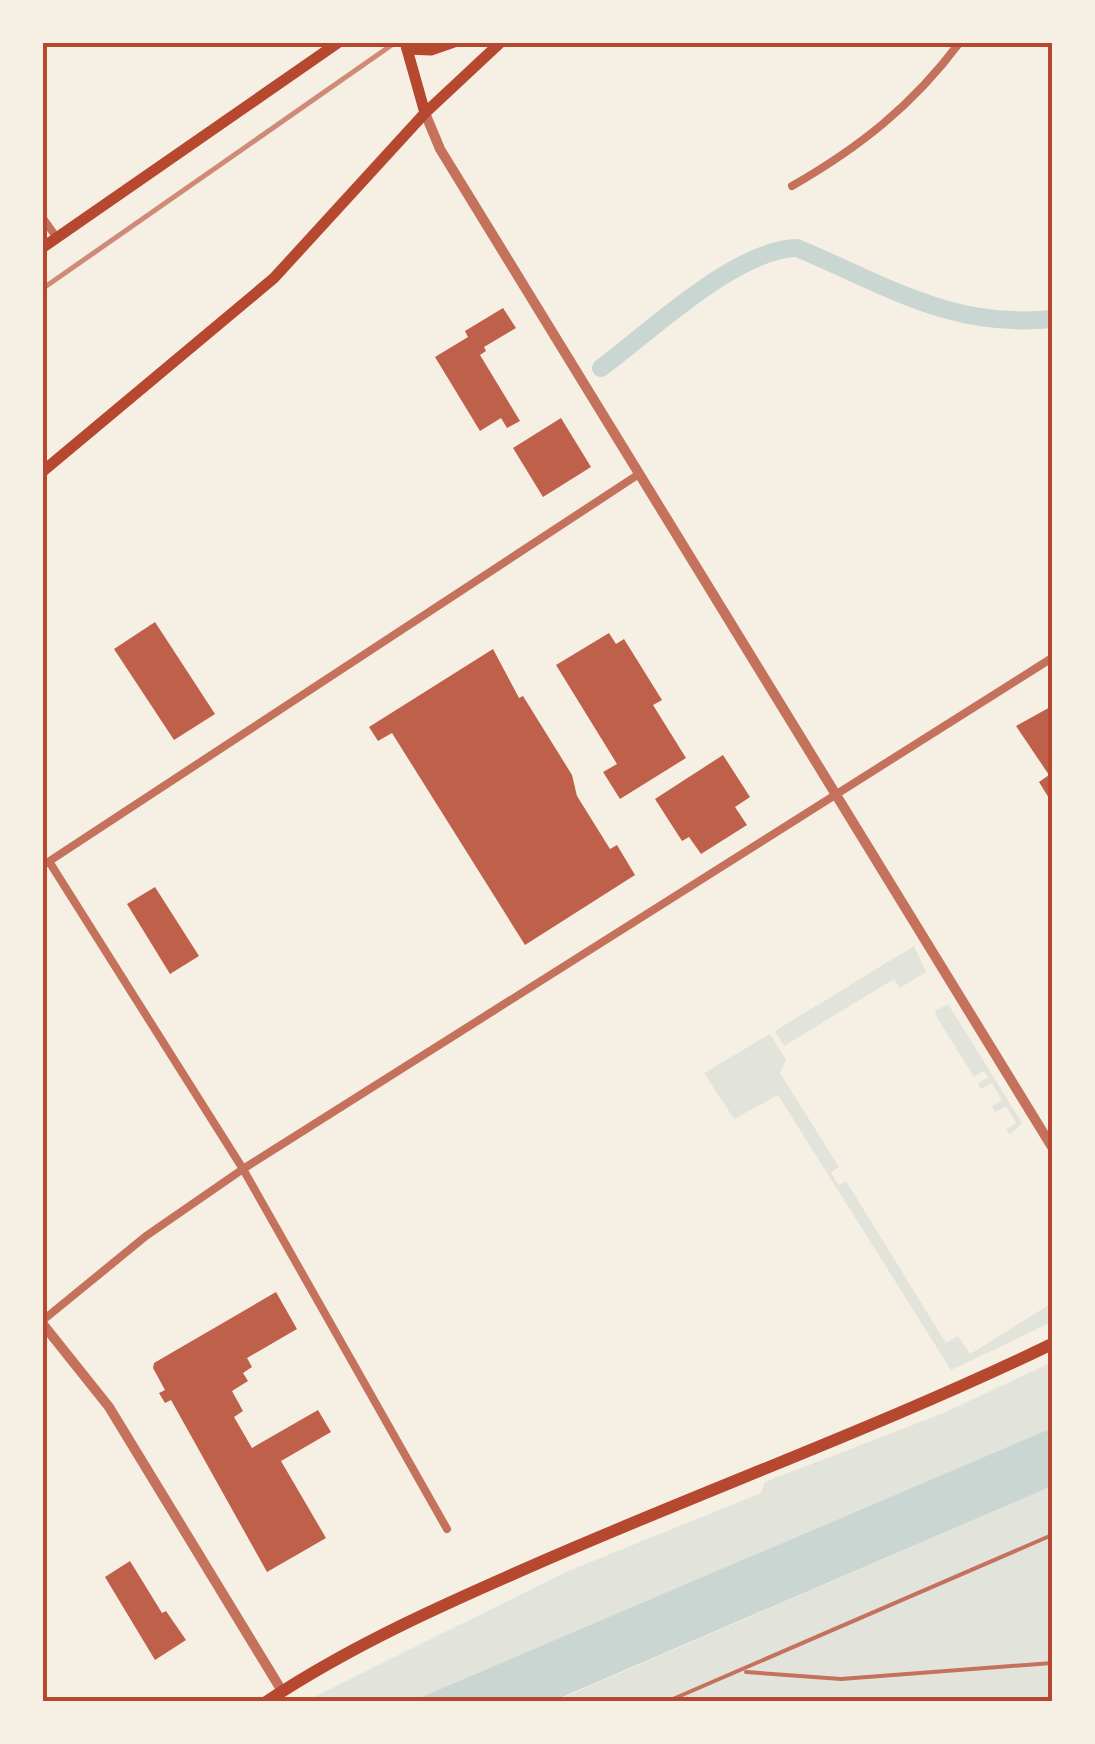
<svg xmlns="http://www.w3.org/2000/svg" width="1095" height="1744" font-family="Jost,sans-serif">
<rect width="100%" height="100%" fill="#f6efe4"/>
<g fill="#e2e4dc">
<path d="M914 946 926 972 900 988 894 979 784 1046 775 1031Z"/>
<path d="M948 1004 1022 1123 1010 1135 1006 1130 1016 1123 1006 1106 995 1112 992 1106 1002 1100 992 1083 981 1089 978 1084 988 1077 984 1071 974 1077 936 1016 935 1011Z"/>
<path d="M770 1034 786 1060 780 1073 839 1167 831 1173 839 1185 846 1181 946 1343 958 1336 970 1354 1052 1303V1322L951 1370 778 1095 734 1119 704 1073Z"/>
<path d="M1052 1362V1428L412 1701 304 1702 566 1572 761 1493 765 1482 946 1412Z"/>
<path d="M1052 1486V1701L553 1702Z"/>
</g>
<path fill="#c9d6d2" d="M1052 1428V1486L553 1701H412Z"/>
<g fill="none" stroke-linecap="round" stroke-linejoin="round">
<path stroke="#c9d6d2" stroke-width="18" d="M601 368C650 332 736 249 797 248 888 286 951 329 1052 319"/>
</g>
<g fill="#bf614a">
<path d="M503 308 516 328 484 347 486 351 480 355 520 421 507 428 501 418 480 431 435 357 468 337 465 331Z"/>
<path d="M561 418 591 467 543 497 513 448Z"/>
<path d="M155 622 215 714 174 740 114 649Z"/>
<path d="M609 633 616 644 624 639 662 700 653 705 686 758 620 799 603 772 617 764 556 665Z"/>
<path d="M493 649 519 698 523 696 572 775 577 796 610 849 617 845 635 875 525 945 392 733 378 741 369 727Z"/>
<path d="M1052 706V803L1039 782 1049 775 1016 726Z"/>
<path d="M723 755 750 797 735 807 747 825 701 854 689 837 682 841 655 799Z"/>
<path d="M155 887 199 956 170 974 127 904Z"/>
<path d="M276 1292 297 1329 247 1358 252 1367 243 1373 248 1381 232 1391 243 1411 234 1417 252 1448 318 1410 331 1432 281 1461 326 1538 267 1572 171 1400 165 1403 159 1393 165 1390 153 1368 154 1363Z"/>
<path d="M130 1561 162 1613 166 1611 186 1640 155 1660 105 1577Z"/>
</g>
<g fill="none" stroke-linecap="round" stroke-linejoin="round">
<g stroke="#c5725c" stroke-width="4">
<path d="M746 1672 841 1679 1052 1663"/>
<path d="M666 1702 1052 1535"/>
</g>
<g stroke="#c5725c" stroke-width="8">
<path d="M792 186C860 147 913 105 960 42"/>
<path d="M42 217 57 238"/>
<path d="M50 863 243 1169 447 1529"/>
<path d="M42 866 639 474"/>
<path d="M42 1321 146 1236 243 1169 1052 658"/>
</g>
<g stroke="#c5725c" stroke-width="10">
<path d="M425 113 440 149 1052 1147"/>
<path d="M42 1323 109 1407 282 1691"/>
</g>
<g stroke="#b5482f" stroke-width="11">
<path d="M405 42 425 113"/>
<path d="M407 49 431 50 454 42"/>
<path d="M42 248 339 42"/>
<path d="M42 472 274 278 425 113 501 42"/>
</g>
<path stroke="#b5482f" stroke-width="12" d="M266 1702C353 1644 449 1602 543 1561 713 1487 886 1424 1052 1344"/>
<path stroke="#cf8b77" stroke-width="5" d="M42 289 396 42"/>
</g>
<rect width="1095" height="1744" fill="none" stroke="#f6efe4" stroke-width="90"/>
<rect x="45" y="45" width="1005" height="1654" fill="none" stroke="#b5482f" stroke-width="4"/>
</svg>
